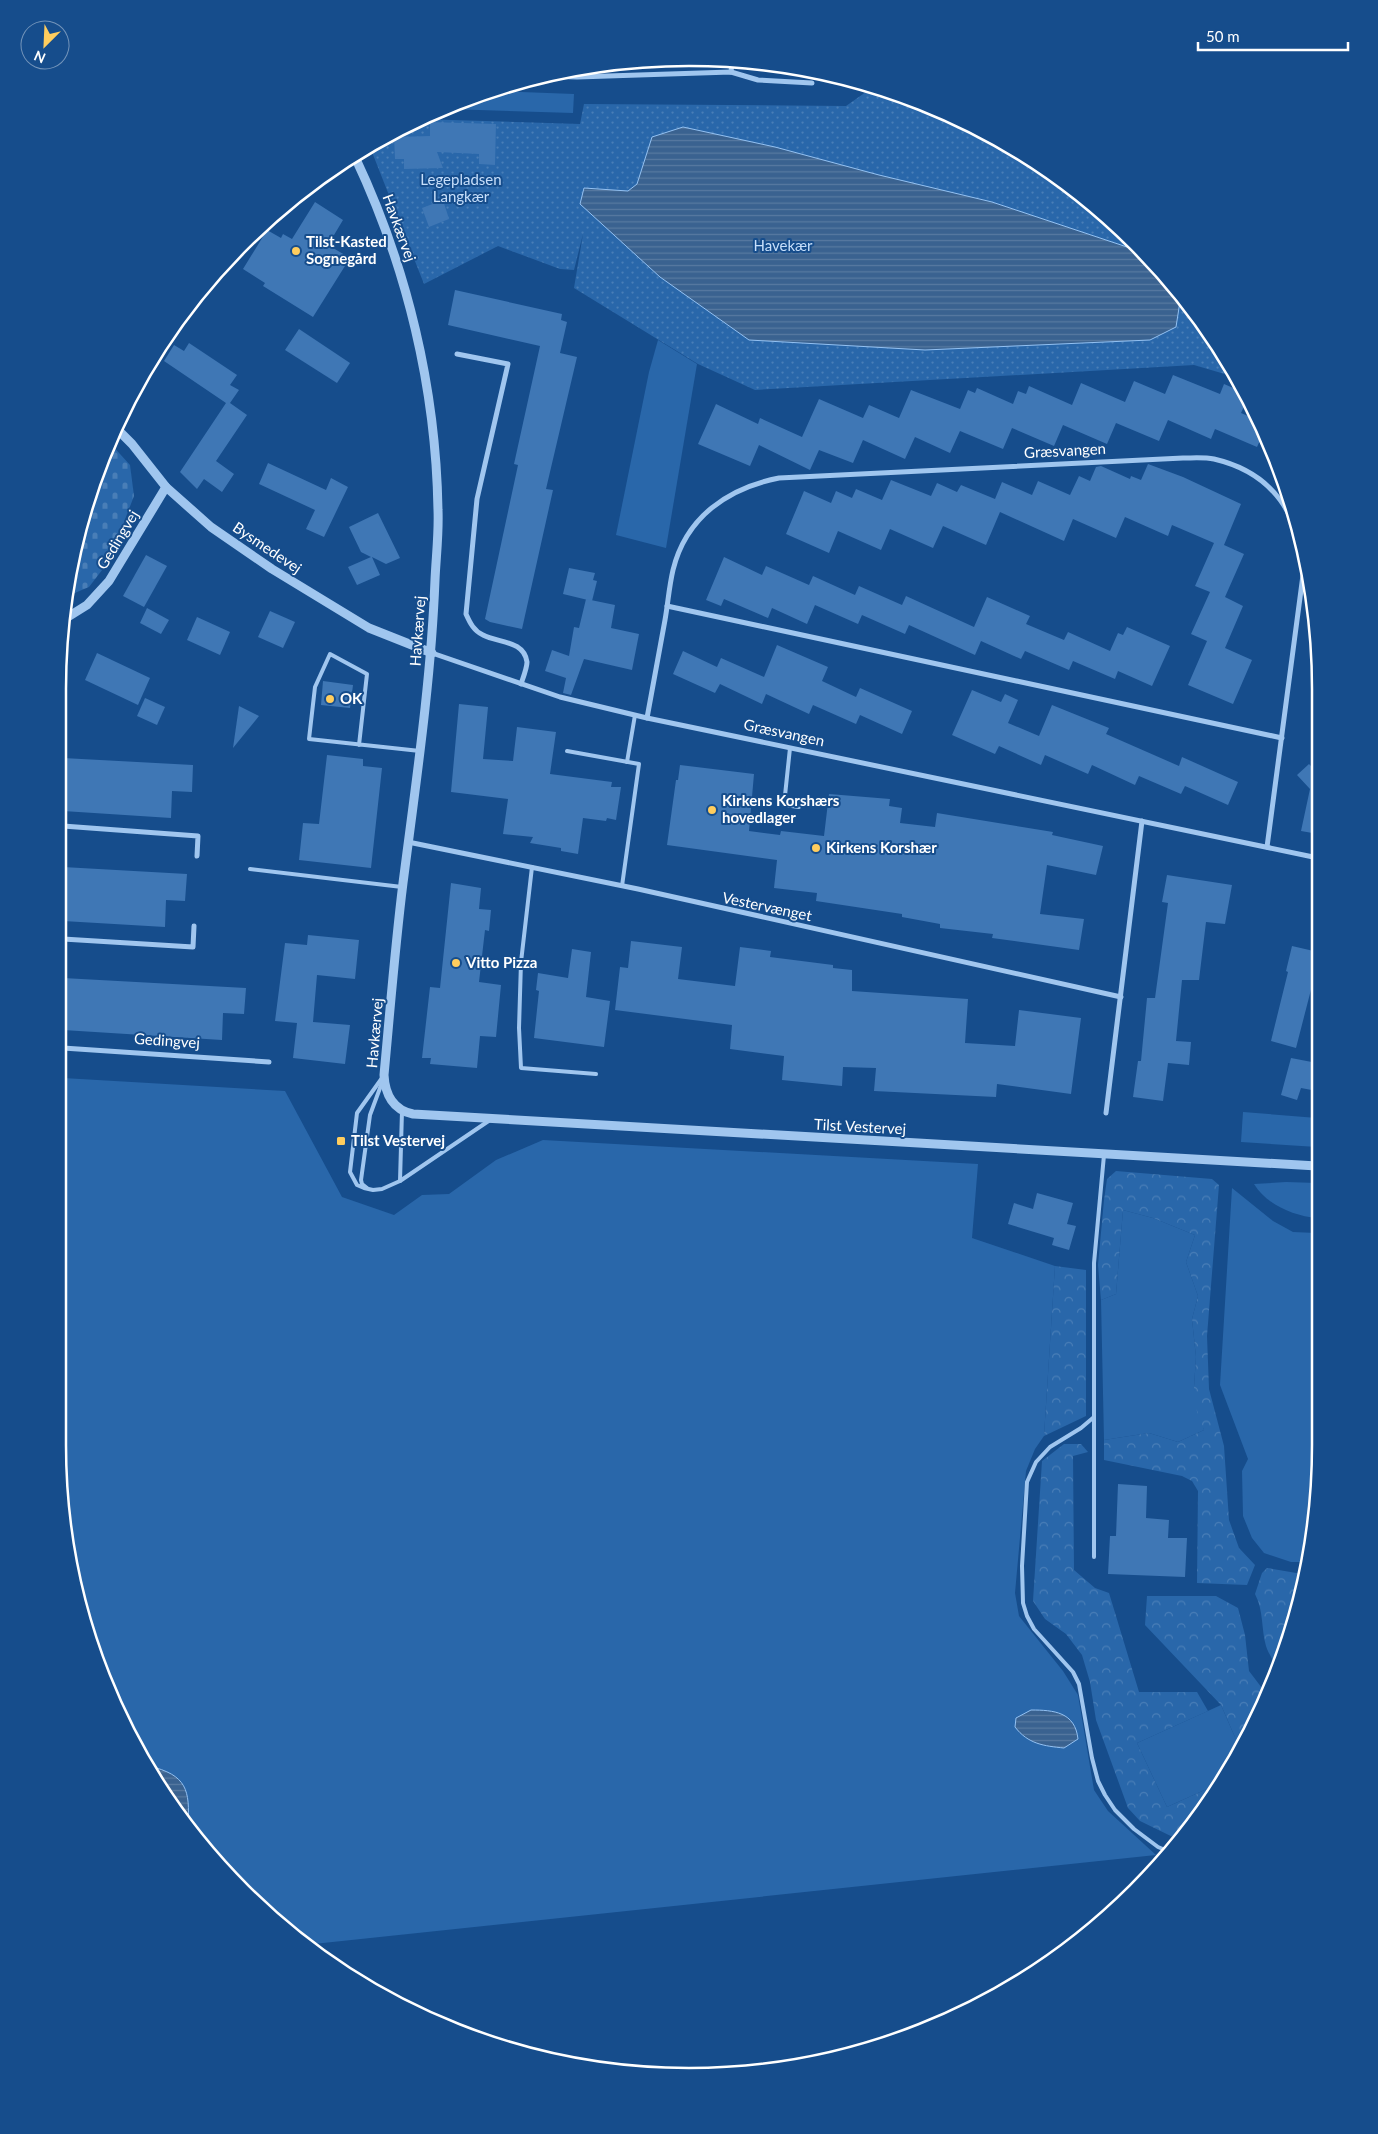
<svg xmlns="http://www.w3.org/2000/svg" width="1378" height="2134" font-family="Lato,sans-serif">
<defs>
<pattern id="forest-crowns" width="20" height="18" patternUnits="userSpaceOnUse" patternTransform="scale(1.25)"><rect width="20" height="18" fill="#2967aa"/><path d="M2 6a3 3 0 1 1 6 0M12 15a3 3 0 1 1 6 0" fill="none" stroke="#497eb7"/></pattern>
<pattern id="cemetery-stones" width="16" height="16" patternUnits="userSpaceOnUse" patternTransform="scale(1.25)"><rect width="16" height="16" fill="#2967aa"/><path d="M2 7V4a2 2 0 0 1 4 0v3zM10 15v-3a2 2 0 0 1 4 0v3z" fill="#497eb7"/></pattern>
<pattern id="park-dots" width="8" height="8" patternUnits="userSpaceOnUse" patternTransform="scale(1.25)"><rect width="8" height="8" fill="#2967aa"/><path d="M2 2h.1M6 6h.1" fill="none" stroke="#497eb7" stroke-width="1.8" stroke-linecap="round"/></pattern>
<pattern id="water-rules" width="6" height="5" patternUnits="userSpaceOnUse" patternTransform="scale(1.25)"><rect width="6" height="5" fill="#3a6290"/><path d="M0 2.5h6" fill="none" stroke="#587aa1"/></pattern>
</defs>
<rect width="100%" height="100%" fill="#164d8c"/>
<g fill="#2967aa">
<path d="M493 91 574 94 573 113 447 109Z"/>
<path d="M658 340 697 364 666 548 616 535 649 372Z"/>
<path d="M63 1078 285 1091 342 1197 394 1215 422 1195 449 1194 496 1160 543 1140 978 1164 972 1238 1055 1266 1044 1436 1035 1449 1026 1471 1015 1593 1019 1616 1063 1671 1078 1695 1094 1790 1108 1811 1156 1855 1172 1849 1159 1865 1156 1855 304 1945 242 1891 164 1796 91 1648 63 1528Z"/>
<path d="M1243 1112 1317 1118V1147L1241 1142Z"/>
<path d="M1286 1182 1317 1183V1218C1293 1216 1266 1204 1254 1184Z"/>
<path d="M1232 1188 1273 1221 1293 1232 1316 1233 1315 1527 1306 1562H1291L1264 1553 1252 1538 1243 1516 1242 1471 1248 1459 1220 1385Z"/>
<path d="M1123 1210 1153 1218 1195 1235 1186 1262 1198 1296 1192 1319 1196 1357 1194 1387 1204 1430 1178 1442 1149 1433 1104 1440 1101 1300 1116 1294Z"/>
<path d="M1221 1705 1241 1751 1220 1783 1167 1807 1137 1743Z"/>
</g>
<g fill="url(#forest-crowns)">
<path d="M1116 1171 1212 1179 1219 1185 1207 1336 1209 1389 1224 1446 1229 1520 1239 1548 1255 1565 1247 1585 1197 1583 1198 1491 1192 1481 1182 1476 1104 1460V1440L1149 1433 1178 1442 1204 1430 1195 1406 1194 1387 1196 1357 1192 1319 1198 1296 1186 1262 1195 1235 1153 1218 1123 1210 1116 1294 1101 1300 1098 1265 1104 1200 1107 1179Z"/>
<path d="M1055 1266 1086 1270V1416L1044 1436Z"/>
<path d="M1064 1444H1081L1088 1452 1073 1456 1074 1570 1095 1588 1109 1593 1139 1692H1197L1208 1711 1137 1743 1167 1807 1220 1783 1179 1840 1140 1821 1128 1808 1096 1720 1090 1682 1082 1655 1066 1634 1045 1619 1033 1601 1042 1461Z"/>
<path d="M1267 1568 1302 1574 1277 1668C1274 1661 1268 1653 1266 1646 1261 1629 1264 1611 1255 1594L1262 1573Z"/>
<path d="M1147 1596H1216L1238 1608 1245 1635 1249 1671 1268 1696 1241 1751 1221 1705 1145 1625Z"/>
</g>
<path fill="url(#cemetery-stones)" d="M110 443 130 465 134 496 109 561 89 587 65 597 79 525Z"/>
<path fill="url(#park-dots)" d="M873 87 892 91 1004 142 1105 214 1190 305 1235 377 1194 365 755 390 698 364 574 288 583 234 574 270 560 269 498 246 424 284 370 147 409 123 419 119 580 124 584 104 846 106Z"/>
<g fill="url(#water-rules)" stroke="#93c1f2">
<path d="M683 127 775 147 879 175 992 202 1139 251 1181 295 1176 327 1150 340 925 350 749 340 660 277 580 204 584 188 628 191 637 184 652 137Z"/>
<path d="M1031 1710C1054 1710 1075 1712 1078 1739L1064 1748C1044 1746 1028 1744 1015 1727L1016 1718Z"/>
<path d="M149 1766C187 1775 190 1790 188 1825L164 1796Z"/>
</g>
<g fill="#3f77b5">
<path d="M430 122 496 124 495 165 479 164V154L437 152 443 168 404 169V159H395L394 137 430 136Z"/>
<path d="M443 200 449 219 429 227 422 208Z"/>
<path d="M315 202 343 220 328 245 350 258 313 317 263 286 265 283 243 269 267 230 281 238 283 234 292 239Z"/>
<path d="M455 290 562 314 561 320 567 322 560 353 577 357 546 489 553 490 522 629 490 622 485 619 518 465 514 464 540 346 448 325Z"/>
<path d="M299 329 350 363 337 383 285 350Z"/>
<path d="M189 343 237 375 230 385 239 390 230 403 247 415 216 461 234 474 222 492 204 479 197 489 180 472 226 403 164 361 174 345 184 351Z"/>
<path d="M1173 375 1220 394 1224 384 1245 393 1248 398 1241 413 1260 421 1264 432 1257 447 1215 429 1211 439 1168 420 1159 441 1116 423 1107 444 1063 425 1054 446 1012 428 1003 449 960 431 950 453 915 437 905 459 863 440 853 463 819 450 810 470 759 445 750 466 698 444 716 404 758 424 760 418 802 437 819 399 863 418 869 405 899 418 911 390 960 409 968 390 975 393 977 388 1013 404 1018 391 1026 394 1029 386 1072 405 1081 383 1125 402 1134 381 1165 394Z"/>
<path d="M268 463 326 490 331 478 348 487 324 537 306 529 315 510 259 484Z"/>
<path d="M1148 464 1183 477 1241 504 1224 545 1244 554 1225 597 1243 606 1225 648 1252 660 1233 704 1188 685 1207 641 1191 634 1210 592 1195 586 1214 543 1172 525 1168 536 1125 517 1116 538 1073 519 1064 541 1000 512 986 545 943 526 933 548 890 529 881 550 838 531 829 553 786 534 804 491 831 503 836 491 852 498 856 489 882 500 891 480 931 496 937 483 957 492 961 485 995 499 1002 482 1032 495 1038 481 1070 495 1079 476 1090 481 1096 467 1101 466 1130 479 1131 476 1141 480Z"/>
<path d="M378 513 400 558 386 564 372 557 380 575 357 585 348 567 371 557 361 552 349 527Z"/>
<path d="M146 555 167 566 144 607 123 596Z"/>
<path d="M724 557 762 575 766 566 809 585 813 576 855 595 859 586 902 605 906 596 974 627 987 597 1030 616 1026 624 1064 640 1068 632 1110 651 1118 633 1123 635 1127 627 1170 646 1152 686 1118 671 1115 679 1073 661 1069 670 1025 651 1021 659 981 641 975 655 909 625 905 634 862 615 858 624 815 605 807 624 772 608 768 618 724 599 721 606 706 600Z"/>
<path d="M569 568 595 573 593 580 597 581 592 601 563 594Z"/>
<path d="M586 599 615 605 611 628 639 634 632 670 584 659 571 695 563 693 566 678 545 671 552 650 569 656 574 627 579 628Z"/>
<path d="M147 608 169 620 161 634 140 623Z"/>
<path d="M270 611 295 622 283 648 258 637Z"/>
<path d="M197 617 230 632 220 655 187 640Z"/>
<path d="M777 645 828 667 822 681 856 697 860 688 912 711 902 734 860 715 856 724 813 705 809 714 766 694 762 704 720 684 715 693 673 674 683 651 717 667 721 658 764 677Z"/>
<path d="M97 653 150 678 138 705 85 680Z"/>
<path d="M323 681 353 685 350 708 321 705Z"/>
<path d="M972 690 1001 702 1005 694 1018 700 1008 723 1039 736 1052 705 1109 728 1106 734 1179 766 1182 757 1238 782 1228 805 1185 786 1181 794 1139 776 1135 785 1092 765 1088 774 1045 755 1041 765 999 746 995 754 952 735Z"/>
<path d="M145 698 165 707 157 725 137 716Z"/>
<path d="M459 704 488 707 483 759 513 761 517 727 556 732 550 774 612 782 611 787H621L616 820 607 818 606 821 583 818 578 854 561 851V848L530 843 533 837 503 834 508 799 451 792Z"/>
<path d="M239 706 259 716 233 748Z"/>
<path d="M327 755 363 759V766L382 768 371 868 299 860 303 823 319 824Z"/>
<path d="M63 758 193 765 192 792 172 791 171 818 63 811Z"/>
<path d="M1309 764 1319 774 1318 834 1301 831 1310 789 1297 775Z"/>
<path d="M680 765 754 774 749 831 780 835 781 831 824 836 829 794 890 799 889 806 902 808 900 823 935 827 937 813 1053 832 1052 835 1103 846 1096 875 1047 865 1040 914 1084 919 1079 950 992 938 993 934 940 928V924L902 917V914L816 901 817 893 774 888 777 860 667 845 676 780H678Z"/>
<path d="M63 867 187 874 185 901 166 900 165 927 63 921Z"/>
<path d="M1167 875 1232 885 1225 924 1206 922 1199 980H1182L1176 1041 1191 1042 1189 1065 1168 1063 1163 1101 1133 1097 1138 1061H1141L1147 998H1155L1168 903 1162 902Z"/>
<path d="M451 883 481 888 479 909 491 910 489 931 485 930 479 982 501 985 496 1037 480 1036 477 1068 430 1064 431 1058H422L430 987 440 988Z"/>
<path d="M308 935 359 940 355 979 317 975 313 1022 350 1025 345 1064 293 1058 297 1023 275 1021 285 943 307 945Z"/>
<path d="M631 941 682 947 678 979 735 986 740 947 771 951 770 957 833 965V968L852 970V991L968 999 965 1043 1015 1046 1019 1010 1081 1018 1071 1094 997 1084 996 1097 874 1091 876 1068 843 1067 842 1086 782 1080 784 1056 730 1049 732 1025 615 1010 620 967 628 968Z"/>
<path d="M1292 946 1318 952V979L1314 978 1296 1048 1271 1041 1288 972 1286 971Z"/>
<path d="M572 949 591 952 586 997 610 1001 604 1047 534 1038 539 991 536 990 538 973 568 978Z"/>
<path d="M63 978 246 988 244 1014 223 1013 222 1040 63 1030Z"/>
<path d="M1291 1058 1317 1063V1091L1301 1088 1297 1100 1281 1095Z"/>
<path d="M1037 1193 1073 1203 1067 1224 1076 1226 1069 1250 1052 1245 1054 1238 1008 1224 1014 1203 1033 1209Z"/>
<path d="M1118 1484 1147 1486 1146 1518 1169 1520 1168 1538H1187L1185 1577 1108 1574 1110 1536H1116Z"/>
</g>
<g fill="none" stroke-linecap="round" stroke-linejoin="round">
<g stroke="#a0c6ef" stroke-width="4">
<path d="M359 745 367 674 330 654 315 687 309 739 420 751"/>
<path d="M790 748 784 805 799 807"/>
<path d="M567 751 639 764 622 886"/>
<path d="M627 762 635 715"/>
<path d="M532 867 521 962 519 1028 521 1068 596 1074"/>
<path d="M250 869 402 887"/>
<path d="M382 1078 357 1113 350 1172 357 1185 364 1188 373 1190 382 1189 400 1181 490 1120"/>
<path d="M400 1181 402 1111"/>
<path d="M367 1188 362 1184 361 1180 370 1115 383 1080"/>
<path d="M1094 1417 1081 1428 1050 1447 1036 1462 1027 1482 1022 1566 1023 1603 1027 1616 1034 1629 1073 1672 1079 1684 1092 1758 1098 1781 1105 1795 1115 1810 1134 1829 1158 1847 1170 1852"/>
<path d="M1094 1557V1263L1104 1155"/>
</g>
<g stroke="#a0c6ef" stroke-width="5">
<path d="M731 72 732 62"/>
<path d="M545 76 577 77 731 72 758 80 812 83"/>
<path d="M457 354 508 364 477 499 466 614C470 623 474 631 483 635 498 643 524 640 527 662 527 668 523 678 521 684"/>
<path d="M667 606 1282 738"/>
<path d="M432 653 560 697 647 718 1318 858"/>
<path d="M647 718C653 685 659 652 665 620 668 603 669 587 673 570 686 517 728 488 779 478L1183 458C1193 458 1204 457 1214 459 1274 473 1301 516 1303 575L1267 847"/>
<path d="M63 826 198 836 197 856"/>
<path d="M408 842 638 889 1121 997"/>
<path d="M63 939 193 947 194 926"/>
<path d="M63 1048 269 1062"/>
<path d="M1106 1113 1142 821"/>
</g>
<g stroke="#a0c6ef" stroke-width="9">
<path d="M355 157C407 267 436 388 438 510 439 533 436 557 435 580 431 682 416 782 403 883 395 947 390 1011 384 1075 385 1094 393 1110 413 1114L1317 1166"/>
<path d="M116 428 132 444 166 487 211 527 272 569 369 628 432 653"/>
<path d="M63 620 87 605 109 581 166 487"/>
</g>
</g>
<g fill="#ffcd5e" stroke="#164d8c" stroke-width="2">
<circle cx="296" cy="251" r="5"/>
<circle cx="330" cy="699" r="5"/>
<circle cx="712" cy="810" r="5"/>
<circle cx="816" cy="848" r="5"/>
<circle cx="456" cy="963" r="5"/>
<rect x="336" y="1136" width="10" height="10" rx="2.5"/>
</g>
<g text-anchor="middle" stroke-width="4" stroke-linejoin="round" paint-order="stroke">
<g font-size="15" fill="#c7dffb" stroke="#164d8c">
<text x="461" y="185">Legepladsen<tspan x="461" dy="17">Langkær</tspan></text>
<text x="783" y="251">Havekær</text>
</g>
<g font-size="15" fill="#fff" stroke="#164d8c">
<text transform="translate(399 228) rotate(70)" y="5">Havkærvej</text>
<text transform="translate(1065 451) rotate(-3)" y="5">Græsvangen</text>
<text transform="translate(118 540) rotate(-59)" y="5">Gedingvej</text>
<text transform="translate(267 548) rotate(34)" y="5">Bysmedevej</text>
<text transform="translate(418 631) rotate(-86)" y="5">Havkærvej</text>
<text transform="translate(784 733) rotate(12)" y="5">Græsvangen</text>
<text transform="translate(767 907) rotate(12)" y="5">Vestervænget</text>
<text transform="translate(375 1033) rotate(-85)" y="5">Havkærvej</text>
<text transform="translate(167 1041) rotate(4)" y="5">Gedingvej</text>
<text transform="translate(860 1127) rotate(3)" y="5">Tilst Vestervej</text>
</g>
<g font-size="15" font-weight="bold" fill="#fff" stroke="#164d8c" text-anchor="start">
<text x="306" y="247">Tilst-Kasted<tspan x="306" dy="17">Sognegård</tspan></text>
<text x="340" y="704">OK</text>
<text x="722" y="806">Kirkens Korshærs<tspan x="722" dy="17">hovedlager</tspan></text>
<text x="826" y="853">Kirkens Korshær</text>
<text x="466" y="968">Vitto Pizza</text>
<text x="351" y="1146">Tilst Vestervej</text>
</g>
</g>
<path d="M0 0H1378V2134H0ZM689 66H689A623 623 0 0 1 1312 689V1445A623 623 0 0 1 689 2068H689A623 623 0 0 1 66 1445V689A623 623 0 0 1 689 66Z" fill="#164d8c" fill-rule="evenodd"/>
<path fill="none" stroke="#fff" stroke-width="2.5" d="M689 66H689A623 623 0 0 1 1312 689V1445A623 623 0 0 1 689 2068H689A623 623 0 0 1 66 1445V689A623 623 0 0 1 689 66Z"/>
<g transform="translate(45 45) rotate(204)"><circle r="24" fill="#164d8c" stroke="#7394ba"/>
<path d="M0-4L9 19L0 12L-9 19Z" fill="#ffcd5e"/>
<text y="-8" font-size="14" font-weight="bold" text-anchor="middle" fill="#ffffff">N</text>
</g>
<path d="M1198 42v8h150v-8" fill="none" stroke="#ffffff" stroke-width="2.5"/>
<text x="1206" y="42" font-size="15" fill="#ffffff" stroke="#164d8c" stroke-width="4" paint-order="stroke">50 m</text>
</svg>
